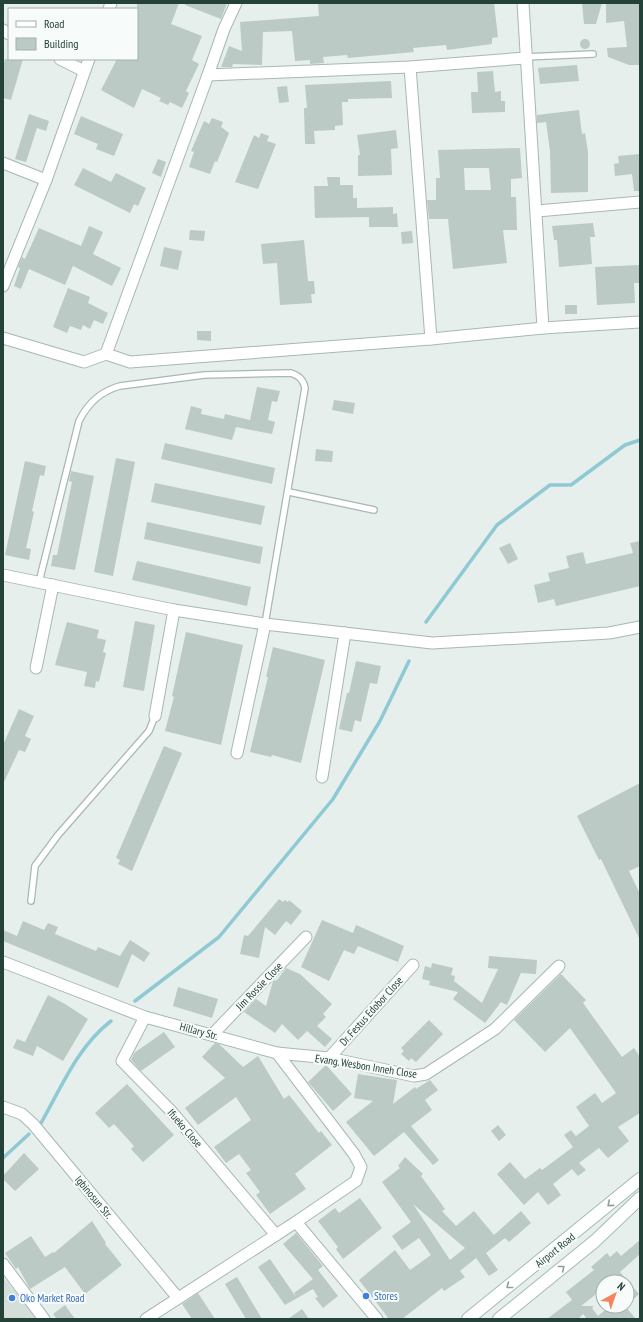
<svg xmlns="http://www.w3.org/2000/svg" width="643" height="1322" font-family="'PT Sans Narrow',sans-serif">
<rect width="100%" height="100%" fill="#e6efeb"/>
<path fill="#d4dfda" d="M3 1277 38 1319H3Z"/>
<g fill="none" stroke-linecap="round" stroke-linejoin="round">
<g stroke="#8ec9d4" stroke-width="3.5">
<path d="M426 622 497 525 550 485H571L625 445 640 440"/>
<path d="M135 1001 219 937 333 799 380 721 409 661"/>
<path d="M41 1123C61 1088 78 1046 111 1021"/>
<path d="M3 1158 29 1134"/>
</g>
</g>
<g fill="#bbcac4" fill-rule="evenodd">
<path d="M137 3H179L171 24 202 36 192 60 199 64 186 91 189 93 182 108 170 102 168 105 159 101 161 98 142 89 134 108 101 90 117 59H137Z"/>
<path d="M185 3H227L221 19 185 5Z"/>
<path d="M318 3H494L498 37 492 38V44L447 50 446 45 413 48 414 52 348 58 347 55 323 57 324 63 310 64V60L295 61 292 31 263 32 262 65 233 64 232 67H221L229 46 242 51 240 22 319 16Z"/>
<path d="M582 3H602L596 24H584Z"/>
<path d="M606 3H640V65H629L608 57 607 48 627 47 624 21 606 23Z"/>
<circle cx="585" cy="44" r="5"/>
<path d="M5 59H23L11 100 3 98V66Z"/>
<path d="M577 65 579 81 540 84 538 68Z"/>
<path d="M493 71 495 92 501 91V101H505V112L472 113 471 92H478L477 72Z"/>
<path d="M391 81 392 98 348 99V102H342L343 125 335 126V130L314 131 315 144H305L304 108H307L305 85Z"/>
<path d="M287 86 289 102 279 103 277 87Z"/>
<path d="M579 110 582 134 585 133 588 152V192L551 193 550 151 546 122 537 123V115Z"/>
<path d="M29 114 49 121 46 131 37 128 26 162 15 159Z"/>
<path d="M81 116 123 134 114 156 96 149 98 144 74 134Z"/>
<path d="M212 118 223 122 221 127 229 133 217 162 215 161 210 174 189 167 194 152 191 151 204 121 209 124Z"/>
<path d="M396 130 398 148 391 149 392 175 358 176V155H360L357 135Z"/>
<path d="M261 133 269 136 267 141 276 144 258 189 235 182 254 135 259 138Z"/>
<path d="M520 148 522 178 511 179V197H516L517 230H503L507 263 453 269 448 219H429L427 200H436V178H440L438 150ZM464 168H489L491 190H465Z"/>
<path d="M640 154V191H634L632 174 615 176 614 164 619 163 618 156Z"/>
<path d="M158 159 166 162 161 177 152 173Z"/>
<path d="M83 168 111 182 116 173 146 188 138 206 134 204 130 213 74 185Z"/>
<path d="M327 177H340V185H353V198H357V208L393 207V214L397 213 398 227H369V217L315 218 314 186H328Z"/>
<path d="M593 223 595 237H590L592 264 559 267 557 240H554L552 226Z"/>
<path d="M89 226 103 232 93 254 121 268 112 286 73 266 65 285 29 269 21 289 14 286 20 268 18 267 22 257 25 259 39 228 81 246Z"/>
<path d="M190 230 205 231 204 241 189 240Z"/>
<path d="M412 231 413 243 402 244 401 232Z"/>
<path d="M304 240 308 281H314L315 294H311L312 303 280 305 277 263 263 264 261 244Z"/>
<path d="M164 247 182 251 178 270 160 266Z"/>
<path d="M640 265V283H634L635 303 597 305 595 267Z"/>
<path d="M68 288 90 297 88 303 108 313 103 324 94 320 90 329 83 325 81 330 70 326 67 333 53 327Z"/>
<rect x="565" y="305" width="12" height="9"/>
<path d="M197 331H211V341L197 340Z"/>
<path d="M257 387 280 391 277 402 272 401 268 420 275 422 272 434 236 427 232 440 185 429 191 406 202 409 201 414 224 419 225 414 250 420Z"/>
<path d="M334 400 355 403 353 414 332 410Z"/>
<path d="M165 443 275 468 272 484 161 459Z"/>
<path d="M316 449 333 451 332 462 315 461Z"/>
<path d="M116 458 135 462 113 576 94 572Z"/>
<path d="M25 461 46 466 44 476 40 475 32 511 34 512 26 548 31 549 29 560 5 555Z"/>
<path d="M71 471 94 476 75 570 51 566 53 555H57L72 482 69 481Z"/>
<path d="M155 483 265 506 261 525 151 502Z"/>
<path d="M147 522 263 547 260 564 144 539Z"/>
<path d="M640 541V586L556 606 554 599 538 603 534 585 550 581 548 573 569 568 566 556 583 552 586 564 633 553 630 543Z"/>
<path d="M510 543 518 559 508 564 499 548Z"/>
<path d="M137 561 251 587 247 606 132 580Z"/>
<path d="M135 621 155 625 144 691 123 687Z"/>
<path d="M67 622 99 630 97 638 106 640 103 652 106 653 99 682 96 681 95 688 84 686 87 672 55 665Z"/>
<path d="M186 632 243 645 221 745 165 731 174 697 172 696Z"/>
<path d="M273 647 325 660 301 763 272 755 271 757 250 752 268 677H266Z"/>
<path d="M356 661 381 666 377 684 370 683 361 722 355 720 352 732 339 729 347 693H349Z"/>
<path d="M19 709 34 716 25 736 31 739 25 752 19 750 3 784V745Z"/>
<path d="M164 746 182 753 132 871 118 864 120 860 116 858Z"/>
<path d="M640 783V866L629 871 640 894V940L601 859 599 860 577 816Z"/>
<path d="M279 899 283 902 285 900 288 902 289 900 302 911 291 925 286 921 275 935 265 927 259 958 240 954 244 935 248 936Z"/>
<path d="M322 920 353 933 356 925 404 946 398 962 358 946 354 954 344 950 329 981 301 967Z"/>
<path d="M23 921 44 930 48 923 58 927 55 934 96 951 98 947 120 956 130 940 150 953 144 962 132 954 118 988 3 941V930L17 936Z"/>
<path d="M489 956 537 960 536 974 521 973 507 1005 501 1002 485 1023 453 999 458 992 429 985 430 981 422 979 425 966 431 968 432 963 453 968 451 975 455 976 454 981 482 1003 498 969 488 968Z"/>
<path d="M286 968 300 974 332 1004 323 1014 326 1017 317 1026 332 1039 325 1047 307 1031 298 1040 282 1024 275 1033 244 1012 256 999 266 1006 273 981 277 980Z"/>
<path d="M561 974 586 1000 583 1003 622 1057 634 1048 640 1057V1113L618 1127 629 1141 608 1158 599 1148 579 1163 586 1170 578 1176 572 1169 553 1184 561 1195 548 1205 538 1192 524 1205 497 1174 510 1162 525 1179 540 1168 542 1170 573 1147 564 1135 571 1130 576 1136 589 1126 576 1107 595 1093 602 1103 616 1093 570 1028 545 1052 514 1020Z"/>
<path d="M178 987 218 999 212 1018 173 1006Z"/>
<path d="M48 995 65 1004 88 1019 63 1061 37 1046 33 1056 13 1048 17 1039 25 1042Z"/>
<path d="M429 1020 443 1034 416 1062 411 1058 409 1061 401 1054 404 1051 401 1048Z"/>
<path d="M164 1032 175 1047 141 1071 131 1060 134 1053Z"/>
<path d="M215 1043 219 1044 243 1067 258 1056 284 1099 289 1095 319 1133 321 1131 332 1145 295 1174 306 1189 270 1214 256 1195 260 1192 246 1173 251 1170 239 1154 226 1163 214 1147 251 1120 236 1097 198 1125 185 1108 225 1078 202 1057Z"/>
<path d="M326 1065 352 1094 333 1111 308 1082Z"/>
<path d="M358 1074 397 1080 393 1104 415 1087 416 1089 430 1080 438 1090 425 1100 432 1110 411 1126 439 1160 433 1165 404 1132 374 1156 346 1122 373 1101 354 1098Z"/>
<path d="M127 1084 174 1135 143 1162 131 1149 134 1146 114 1124 109 1128 95 1113Z"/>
<path d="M498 1125 506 1135 499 1141 491 1131Z"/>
<path d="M24 1153 39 1169 15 1191 3 1179V1176Z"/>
<path d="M405 1157 423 1174 421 1176 445 1209 442 1211 456 1226 474 1211 494 1235 521 1211 531 1223 509 1242 505 1238 486 1253 498 1270 489 1276 476 1258 460 1271 465 1277 444 1291 442 1288 402 1319H389L359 1280 395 1250 410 1270 431 1255 419 1238 402 1250 392 1236 411 1222 382 1182 400 1168 398 1166ZM413 1204 465 1248 450 1260Z"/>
<path d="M360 1198 382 1228 343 1259 336 1249 338 1247 318 1221 335 1208 339 1213Z"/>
<path d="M92 1221 106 1243 105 1244 122 1265 85 1294 65 1267 30 1289 18 1267 16 1269 5 1253 31 1236 45 1257 53 1252 54 1253Z"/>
<path d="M296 1233 323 1266 318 1270 338 1296 323 1308 315 1298 318 1297 313 1289 285 1305 258 1267 270 1259 296 1297 294 1293 313 1279 283 1244Z"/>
<path d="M640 1240V1254L620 1272 639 1294 627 1305V1282H603V1286L598 1290 600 1291 581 1306H594L592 1308 598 1316 610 1306H625L636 1319H587L583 1314 578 1319H547L572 1300 566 1292 594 1270 591 1267 607 1253 610 1257 617 1251 621 1256Z"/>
<path d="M237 1277 262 1319H246L225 1284Z"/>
<path d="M198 1293 215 1319H192L182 1304Z"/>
<path d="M65 1305 75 1319H57L53 1314Z"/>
<path d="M302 1309 309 1319H288Z"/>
</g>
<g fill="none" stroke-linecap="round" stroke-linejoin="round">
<defs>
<g id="service">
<path d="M525 57 593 54"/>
<path d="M289 492 374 510"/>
<path d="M39 582 79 421C88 403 101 391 120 386L204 375 291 373C299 376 303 379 305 388L265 624"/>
<path d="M31 901 35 866 58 835 149 731 155 716"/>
</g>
<g id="minor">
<path d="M523 3 543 328"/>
<path d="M109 9 111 3"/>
<path d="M3 30 9 34"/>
<path d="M60 59 84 71"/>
<path d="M410 67 431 339"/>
<path d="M208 75 224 29 236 3"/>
<path d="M3 163 46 180"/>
<path d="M537 211 640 202"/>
<path d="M3 286 46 180 89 59"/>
<path d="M3 338 84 362 106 354 130 362 431 339 543 328 640 322"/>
<path d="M106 354 208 75 410 67 525 58"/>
<path d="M3 575 174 610 265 624 432 643 609 633 640 627"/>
<path d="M36 668 53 585"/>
<path d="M155 716 174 610"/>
<path d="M237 753 265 624"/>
<path d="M322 777 345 633"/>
<path d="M3 962 145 1017 277 1053 354 1154 361 1167 356 1181 296 1222 146 1319"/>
<path d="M145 1017 122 1061 171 1111 276 1235"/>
<path d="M212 1035 306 937"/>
<path d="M277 1053 329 1058 414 1076 426 1074 495 1029 559 966"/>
<path d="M329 1058 413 965"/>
<path d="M3 1107 22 1114 33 1124 178 1298"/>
<path d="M296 1222 377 1319"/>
<path d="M3 1264 44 1319"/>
</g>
<g id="secondary">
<path d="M468 1319 640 1179"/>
<path d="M499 1319 595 1241 640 1198"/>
</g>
</defs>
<use href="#service" stroke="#a8b8b2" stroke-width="8"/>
<use href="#minor" stroke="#a8b8b2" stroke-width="13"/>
<use href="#secondary" stroke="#a4bbb3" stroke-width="14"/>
<use href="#service" stroke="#fff" stroke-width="5.5"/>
<use href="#minor" stroke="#fff" stroke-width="11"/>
<use href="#secondary" stroke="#fff" stroke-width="12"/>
</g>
<defs><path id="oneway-chevron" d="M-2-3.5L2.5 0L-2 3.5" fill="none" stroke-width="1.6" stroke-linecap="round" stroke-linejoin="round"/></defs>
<g stroke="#92a09c">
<use href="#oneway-chevron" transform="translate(610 1204) rotate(140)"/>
<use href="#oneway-chevron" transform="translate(562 1268) rotate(-39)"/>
<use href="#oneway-chevron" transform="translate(509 1286) rotate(142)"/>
</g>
<g fill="#3f7fe0" stroke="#f7fbf9" stroke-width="1.5">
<circle cx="366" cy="1296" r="4"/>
<circle cx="12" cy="1298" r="4"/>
</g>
<g text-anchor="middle" stroke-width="4" stroke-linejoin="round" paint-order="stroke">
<g font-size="11" fill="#24423a" stroke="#f7fbf9">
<text transform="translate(259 986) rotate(-46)" y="4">Jim Rossie Close</text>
<text transform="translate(371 1011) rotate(-48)" y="4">Dr. Festus Edobor Close</text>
<text transform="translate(199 1031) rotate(15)" y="4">Hillary Str.</text>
<text transform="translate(366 1066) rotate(9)" y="4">Evang. Wesbon Inneh Close</text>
<text transform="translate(185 1128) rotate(49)" y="4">Ifueko Close</text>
<text transform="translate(94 1197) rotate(50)" y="4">Igbinosun Str.</text>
<text transform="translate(555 1250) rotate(-39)" y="4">Airport Road</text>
</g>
<g font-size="11" fill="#366cbe" stroke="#f7fbf9" text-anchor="start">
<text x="374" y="1300">Stores</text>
<text x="20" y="1302">Oko Market Road</text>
</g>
</g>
<rect width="643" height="1322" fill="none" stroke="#24423a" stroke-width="8"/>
<rect x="8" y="8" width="130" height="52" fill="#f7fbf9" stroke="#a3b1ad"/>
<rect x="16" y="21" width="20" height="6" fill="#ffffff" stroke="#a3b1ad"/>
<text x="44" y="28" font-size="12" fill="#24423a">Road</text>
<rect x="16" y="38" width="20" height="12" fill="#bbcac4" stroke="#a3b1ad"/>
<text x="44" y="48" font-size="12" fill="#24423a">Building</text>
<g transform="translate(615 1294) rotate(40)"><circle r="19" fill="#f7fbf9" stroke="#a3b1ad"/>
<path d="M0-3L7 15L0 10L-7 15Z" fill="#f4845f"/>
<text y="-6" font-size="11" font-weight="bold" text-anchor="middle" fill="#24423a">N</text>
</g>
</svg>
